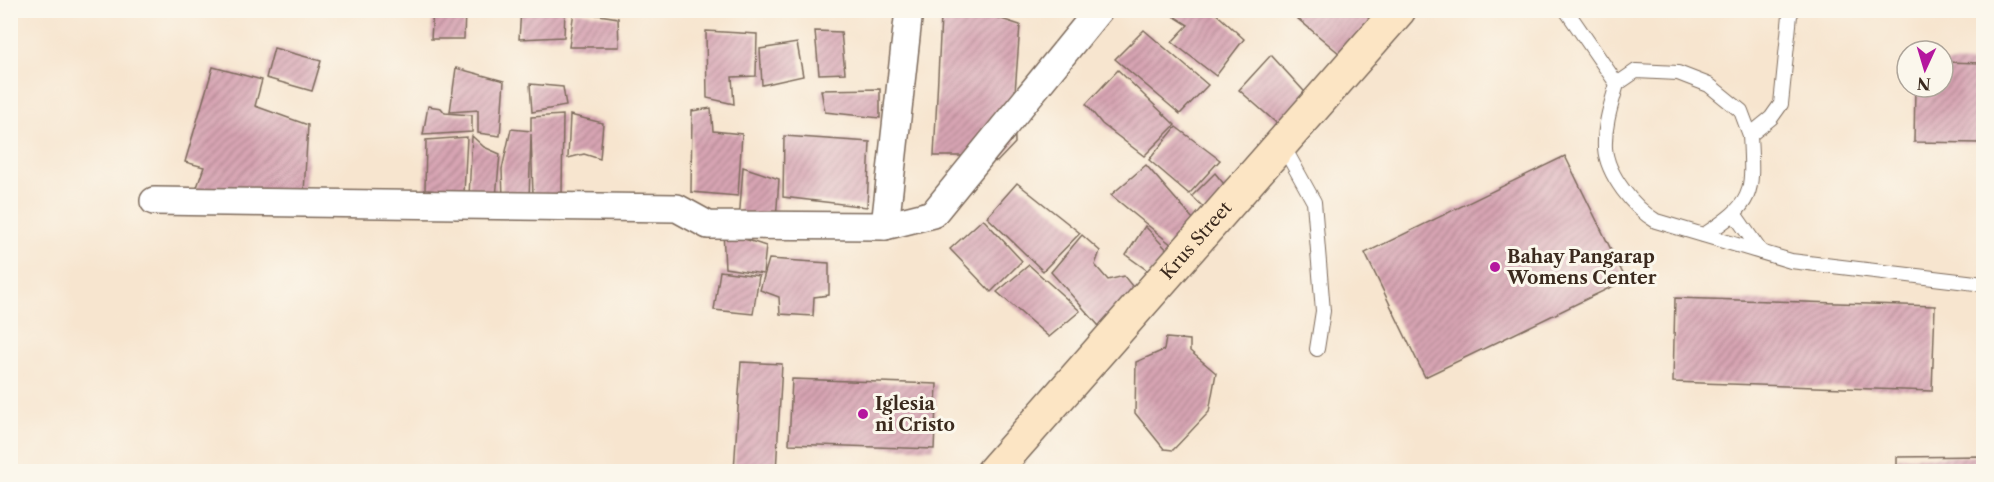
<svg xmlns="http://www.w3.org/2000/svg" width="1994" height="482" font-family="'Libre Caslon Text',serif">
<defs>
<pattern id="building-hatch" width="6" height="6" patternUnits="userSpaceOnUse" patternTransform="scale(1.5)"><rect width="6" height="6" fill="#d7a4b3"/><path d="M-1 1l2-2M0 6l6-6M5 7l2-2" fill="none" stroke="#b08691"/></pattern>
</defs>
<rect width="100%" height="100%" fill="#fbf7ec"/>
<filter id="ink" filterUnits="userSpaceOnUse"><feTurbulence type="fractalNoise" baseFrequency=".0167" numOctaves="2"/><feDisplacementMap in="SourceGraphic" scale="12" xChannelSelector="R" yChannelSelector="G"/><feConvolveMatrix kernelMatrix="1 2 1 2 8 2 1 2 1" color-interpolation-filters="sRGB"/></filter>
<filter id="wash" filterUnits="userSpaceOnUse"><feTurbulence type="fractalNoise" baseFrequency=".008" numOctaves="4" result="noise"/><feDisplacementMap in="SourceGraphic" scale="24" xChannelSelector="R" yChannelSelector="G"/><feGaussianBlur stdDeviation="1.35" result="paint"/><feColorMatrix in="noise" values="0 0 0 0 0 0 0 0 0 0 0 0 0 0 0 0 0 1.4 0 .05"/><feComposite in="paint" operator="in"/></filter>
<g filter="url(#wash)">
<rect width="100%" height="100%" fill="#f7e5cf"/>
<g id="blocks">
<g fill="url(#building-hatch)">
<path d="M433 10H465L464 39H431Z"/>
<path d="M521 10H565L564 37 519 39Z"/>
<path d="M1164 10H1212L1244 39 1216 76 1172 42 1188 25Z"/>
<path d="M1293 10H1375L1377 14 1346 59 1291 13Z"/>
<path d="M574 11 618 18 619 47H569Z"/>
<path d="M980 12 1020 25 1014 106 1015 143 997 162 972 156H934L941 17Z"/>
<path d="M1144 30 1208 85 1180 114 1115 59Z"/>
<path d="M706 31 757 34 756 76 732 77 734 104 707 98Z"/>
<path d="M815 31 841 32 845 73 819 74Z"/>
<path d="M797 43 803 76 762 85 760 49Z"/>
<path d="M274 48 321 61 312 91 266 78Z"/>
<path d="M1271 55 1312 100 1282 128 1239 90Z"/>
<path d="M1943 62 1983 63 1982 143 1914 142 1915 87H1943Z"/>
<path d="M213 67 262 80 255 106 308 125 304 192 195 193 204 167 185 162Z"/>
<path d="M456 68 504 81 500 136 478 133V110L450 112Z"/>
<path d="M1118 70 1175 125 1144 156 1102 124 1086 104Z"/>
<path d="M530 84 563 87 566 106 532 112Z"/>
<path d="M880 89V118L825 112 821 90Z"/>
<path d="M428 106 441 108 445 113 472 115V132L423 135Z"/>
<path d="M711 108 713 131 742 134 738 196 691 192 692 111Z"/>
<path d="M563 115 562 195H533L531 134 529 201 503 198 502 169 511 129 531 131V117Z"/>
<path d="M570 115 603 123 600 159 584 154 568 158Z"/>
<path d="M1176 127 1220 160 1189 194 1149 160Z"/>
<path d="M472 136 484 147 500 154 496 197 469 196Z"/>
<path d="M784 136 870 142 867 207 783 197Z"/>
<path d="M467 137 464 193 425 190 426 140Z"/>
<path d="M1565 156 1626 280 1425 377 1365 253Z"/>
<path d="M1146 165 1200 227 1178 250 1111 195Z"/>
<path d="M743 167 779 179 776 220 739 222Z"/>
<path d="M1215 173 1232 194 1212 216 1192 196Z"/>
<path d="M1017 183 1080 233 1043 271 987 217Z"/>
<path d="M983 219 1022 261 991 292 950 249Z"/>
<path d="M1145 226 1169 252 1151 273 1126 255Z"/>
<path d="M723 232 766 246 763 274 725 268Z"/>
<path d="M1082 235 1100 251 1095 265 1108 280 1124 276 1140 296 1107 335 1051 272Z"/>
<path d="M769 259 829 263V295L814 297 813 316 780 314 779 297 760 290Z"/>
<path d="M1029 265 1080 311 1049 337 997 292Z"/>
<path d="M720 271 759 276 753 314 714 310Z"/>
<path d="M1675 298 1935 306 1932 391 1673 382Z"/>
<path d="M1166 338 1190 340V351L1216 373 1209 412 1173 450 1164 449 1135 413 1136 362 1164 350Z"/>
<path d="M741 362 782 364 776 472 734 471Z"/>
<path d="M792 379 937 384 934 449 789 444Z"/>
<path d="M1984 456V472H1897V457Z"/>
</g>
</g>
</g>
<g filter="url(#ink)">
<use href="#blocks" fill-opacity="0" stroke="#7d6b5c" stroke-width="1.5"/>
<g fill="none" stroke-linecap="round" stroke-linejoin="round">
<defs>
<g id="service">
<path d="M1566 10 1617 84C1611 105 1604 126 1605 148 1607 175 1634 208 1656 221L1791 261 1984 284"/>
<path d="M1982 10 1984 15"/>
<path d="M1617 84 1636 71 1678 73 1709 85 1741 111 1750 135"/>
<path d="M1282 144 1314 202 1323 311 1317 349"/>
<path d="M1735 215 1761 252"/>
<path d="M1704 235C1755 202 1753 194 1750 135L1771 118 1781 104 1790 15 1793 10"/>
</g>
<g id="minor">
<path d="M154 201 677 208 708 225 885 226 909 10"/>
<path d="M885 226 933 214 1099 10"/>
</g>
<g id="secondary">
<path id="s1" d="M993 472 1399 10"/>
</g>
</defs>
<use href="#service" stroke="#7d6b5c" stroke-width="16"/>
<use href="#minor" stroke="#7d6b5c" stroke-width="30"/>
<use href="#secondary" stroke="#7d6b5c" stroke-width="36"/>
<use href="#service" stroke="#fff" stroke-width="14"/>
<use href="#minor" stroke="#fff" stroke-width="27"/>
<use href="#secondary" stroke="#fce5c4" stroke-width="33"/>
</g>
</g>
<g fill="#b5179e" stroke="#fbf7ec" stroke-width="2">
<circle cx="1495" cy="267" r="6"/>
<circle cx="863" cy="414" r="6"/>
</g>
<g text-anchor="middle" stroke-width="6" stroke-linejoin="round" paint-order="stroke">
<g font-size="18" fill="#3b2a1e" stroke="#fbf7ec">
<text dy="6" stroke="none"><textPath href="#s1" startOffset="308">Krus Street</textPath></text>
</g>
<g font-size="18" font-weight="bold" fill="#3b2a1e" stroke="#fbf7ec" text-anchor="start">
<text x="1507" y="263">Bahay Pangarap<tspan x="1507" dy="21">Womens Center</tspan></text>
<text x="875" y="410">Iglesia<tspan x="875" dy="21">ni Cristo</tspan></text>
</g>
</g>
<rect width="1994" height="482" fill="none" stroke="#fbf7ec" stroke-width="36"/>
<g transform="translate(1925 69) rotate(184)"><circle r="28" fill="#fbf7ec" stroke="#aea59a" stroke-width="1.5"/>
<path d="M0-4.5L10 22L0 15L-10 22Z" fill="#b5179e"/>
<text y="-9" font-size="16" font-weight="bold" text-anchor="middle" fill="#3b2a1e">N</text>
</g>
</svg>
